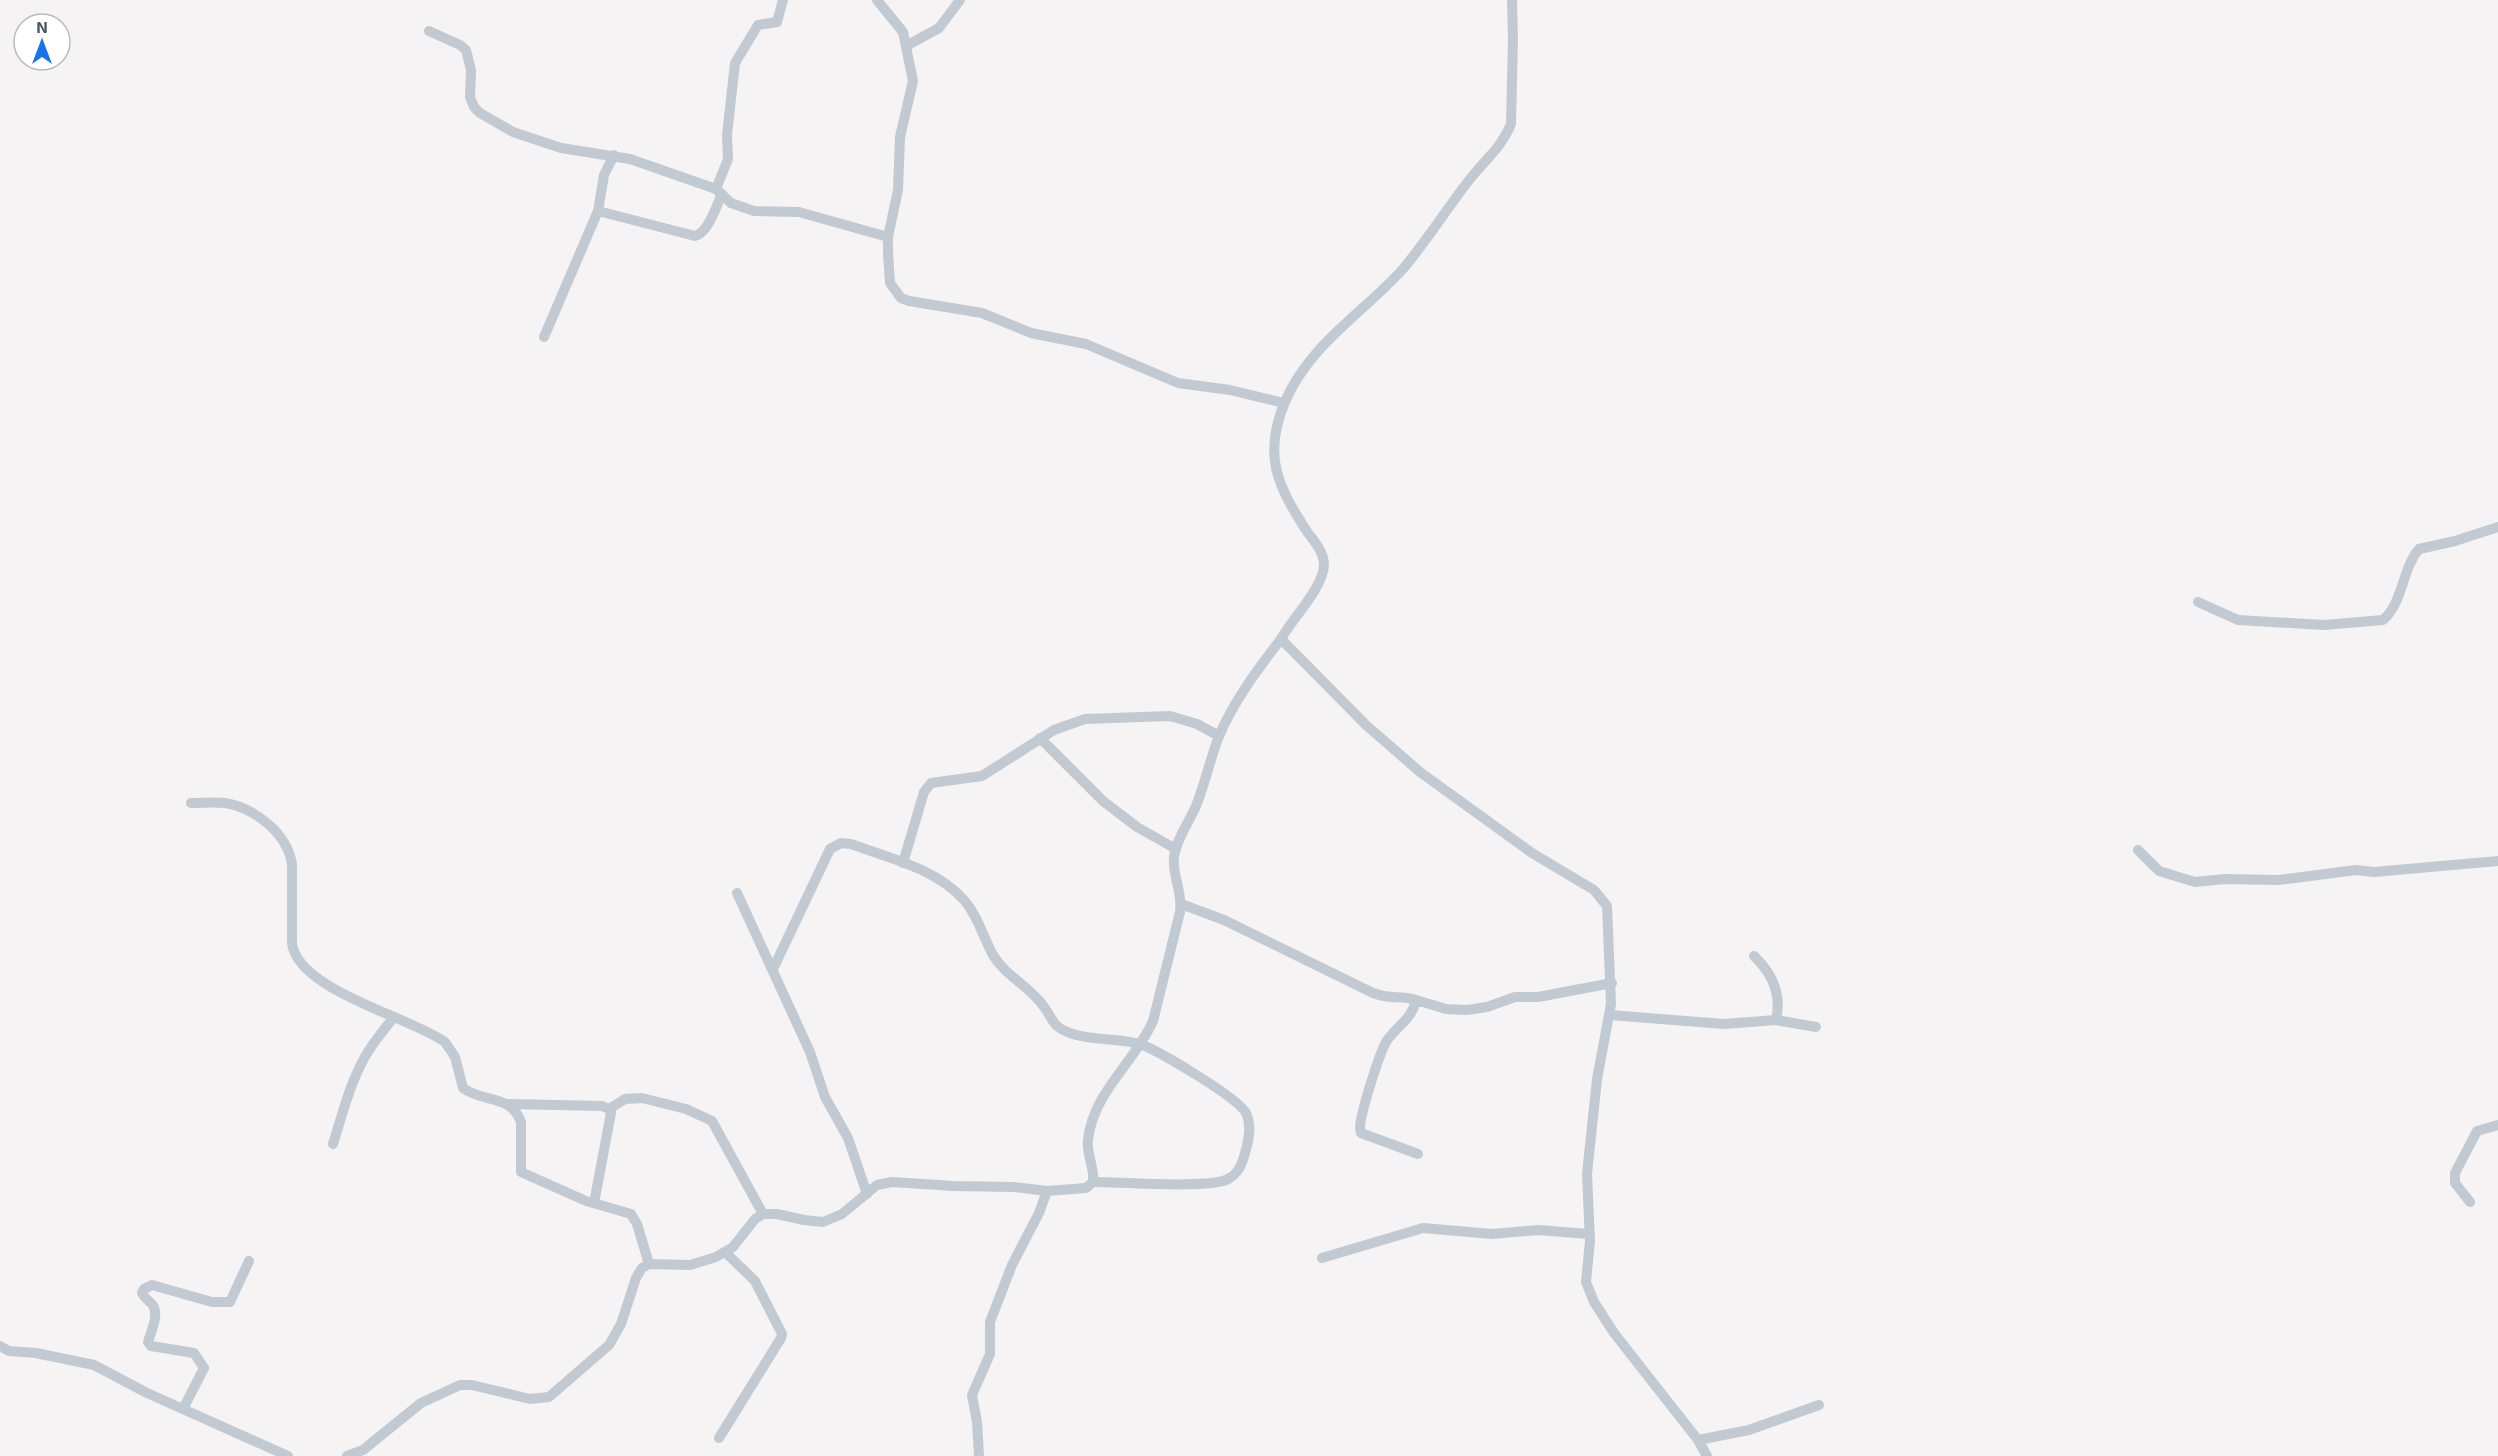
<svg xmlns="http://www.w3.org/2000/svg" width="2498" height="1456" font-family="'Exo 2',sans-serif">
<rect width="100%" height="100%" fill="#f5f3f3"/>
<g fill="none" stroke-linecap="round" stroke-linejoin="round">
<g stroke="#c1cad2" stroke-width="10">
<path d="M877 0 903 32 913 81 900 137 898 190 888 237V253L890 283 901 298 909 301 982 313 1031 333 1086 344 1178 383 1230 390 1284 403"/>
<path d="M1512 0 1513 39 1511 124C1502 147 1485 160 1470 179 1447 208 1427 241 1402 270 1363 313 1308 346 1285 402 1262 456 1278 487 1308 533 1315 542 1324 553 1324 565 1323 588 1292 619 1281 639L1366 725 1420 772 1532 853 1594 890 1607 906 1611 1004 1597 1079 1587 1174 1590 1241 1586 1282 1594 1302 1614 1333 1698 1440 1707 1456"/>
<path d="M429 31 460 45 466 50 471 70 470 97 474 107 480 113 513 132 561 148 630 159 716 189 731 203 754 211 799 212 888 237"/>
<path d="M906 46 939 28 960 0"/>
<path d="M716 189 728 159 727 135 735 63 758 25 777 22 783 0"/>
<path d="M598 211 695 236C709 232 716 206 722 194"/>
<path d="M544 337 598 211 604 175 614 155"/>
<path d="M2198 602 2238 620 2324 625 2383 620C2403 603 2402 569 2419 549L2455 541 2498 527"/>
<path d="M1040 738 1103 801 1137 827 1176 849"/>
<path d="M191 803C202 803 214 802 225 803 255 808 287 833 292 864V943C297 990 410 1017 445 1042L455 1057 463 1088C483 1103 511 1094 521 1122V1172L586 1201 631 1214 637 1224 649 1264"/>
<path d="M2138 850 2159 871 2195 882 2225 879 2279 880 2356 870 2374 872 2498 861"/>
<path d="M903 863 924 792 931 783 982 776 1054 730 1085 719 1170 716 1197 724 1219 736"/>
<path d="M737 893 810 1052 825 1097 848 1138 867 1194"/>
<path d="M1181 904 1224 920 1373 993C1391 1000 1400 995 1416 1000"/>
<path d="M1754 956C1772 973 1782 994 1776 1020"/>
<path d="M773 969 830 849 841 843 851 844C889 858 935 868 964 900 978 916 983 937 993 955 1005 976 1031 987 1044 1007 1049 1013 1051 1020 1057 1026 1076 1042 1117 1037 1140 1044 1159 1051 1237 1097 1246 1113 1252 1126 1249 1140 1245 1153 1242 1164 1239 1173 1228 1179 1210 1189 1119 1182 1093 1182"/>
<path d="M1610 1015 1724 1024 1776 1020 1816 1027"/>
<path d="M507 1104 602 1106 609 1109 611 1113 594 1203"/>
<path d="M609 1109 625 1099 642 1098 686 1109 712 1121 763 1214"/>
<path d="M333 1144C343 1112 352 1075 371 1047 378 1037 386 1027 394 1017"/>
<path d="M1418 1154 1361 1133 1360 1128C1360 1114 1379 1055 1386 1042 1396 1026 1412 1020 1416 1000L1446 1009 1467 1010 1487 1007 1515 997H1538L1612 983"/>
<path d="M2470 1202 2455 1183V1173L2477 1131 2498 1125"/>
<path d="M1322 1258 1423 1228 1492 1234 1538 1230 1589 1234"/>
<path d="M0 1346 9 1351 36 1353 94 1365 147 1393 288 1456"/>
<path d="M183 1409 204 1368 194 1353 151 1346 148 1342C151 1331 160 1314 152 1304 148 1300 145 1299 142 1293L144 1289 152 1285 212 1302H230L249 1261"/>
<path d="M719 1438 781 1338 782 1334 755 1281 725 1252"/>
<path d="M1698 1440 1749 1430 1819 1405"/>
<path d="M347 1456 363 1450 421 1403 460 1385H472L530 1399 549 1397 609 1345 621 1324 636 1278 642 1268 649 1264 690 1265 716 1257 733 1247 755 1219 763 1214H777L804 1220 823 1222 842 1214 877 1185 892 1182 954 1186 1014 1187 1047 1191"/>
<path d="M979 1456 977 1422 972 1395 990 1354V1322L1012 1265 1039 1213 1047 1191 1086 1188 1093 1182C1095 1168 1086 1154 1088 1140 1093 1092 1135 1062 1153 1021L1180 912C1183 893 1172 875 1174 857 1176 840 1189 822 1196 806 1205 784 1210 759 1219 736 1234 701 1257 670 1281 639"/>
</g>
</g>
<g transform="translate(42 42)"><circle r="28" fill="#ffffff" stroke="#b7bbc0" stroke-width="1.5"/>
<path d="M0-4.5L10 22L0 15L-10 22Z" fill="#1a73e8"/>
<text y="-9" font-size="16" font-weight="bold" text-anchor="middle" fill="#4a5661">N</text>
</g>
</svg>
